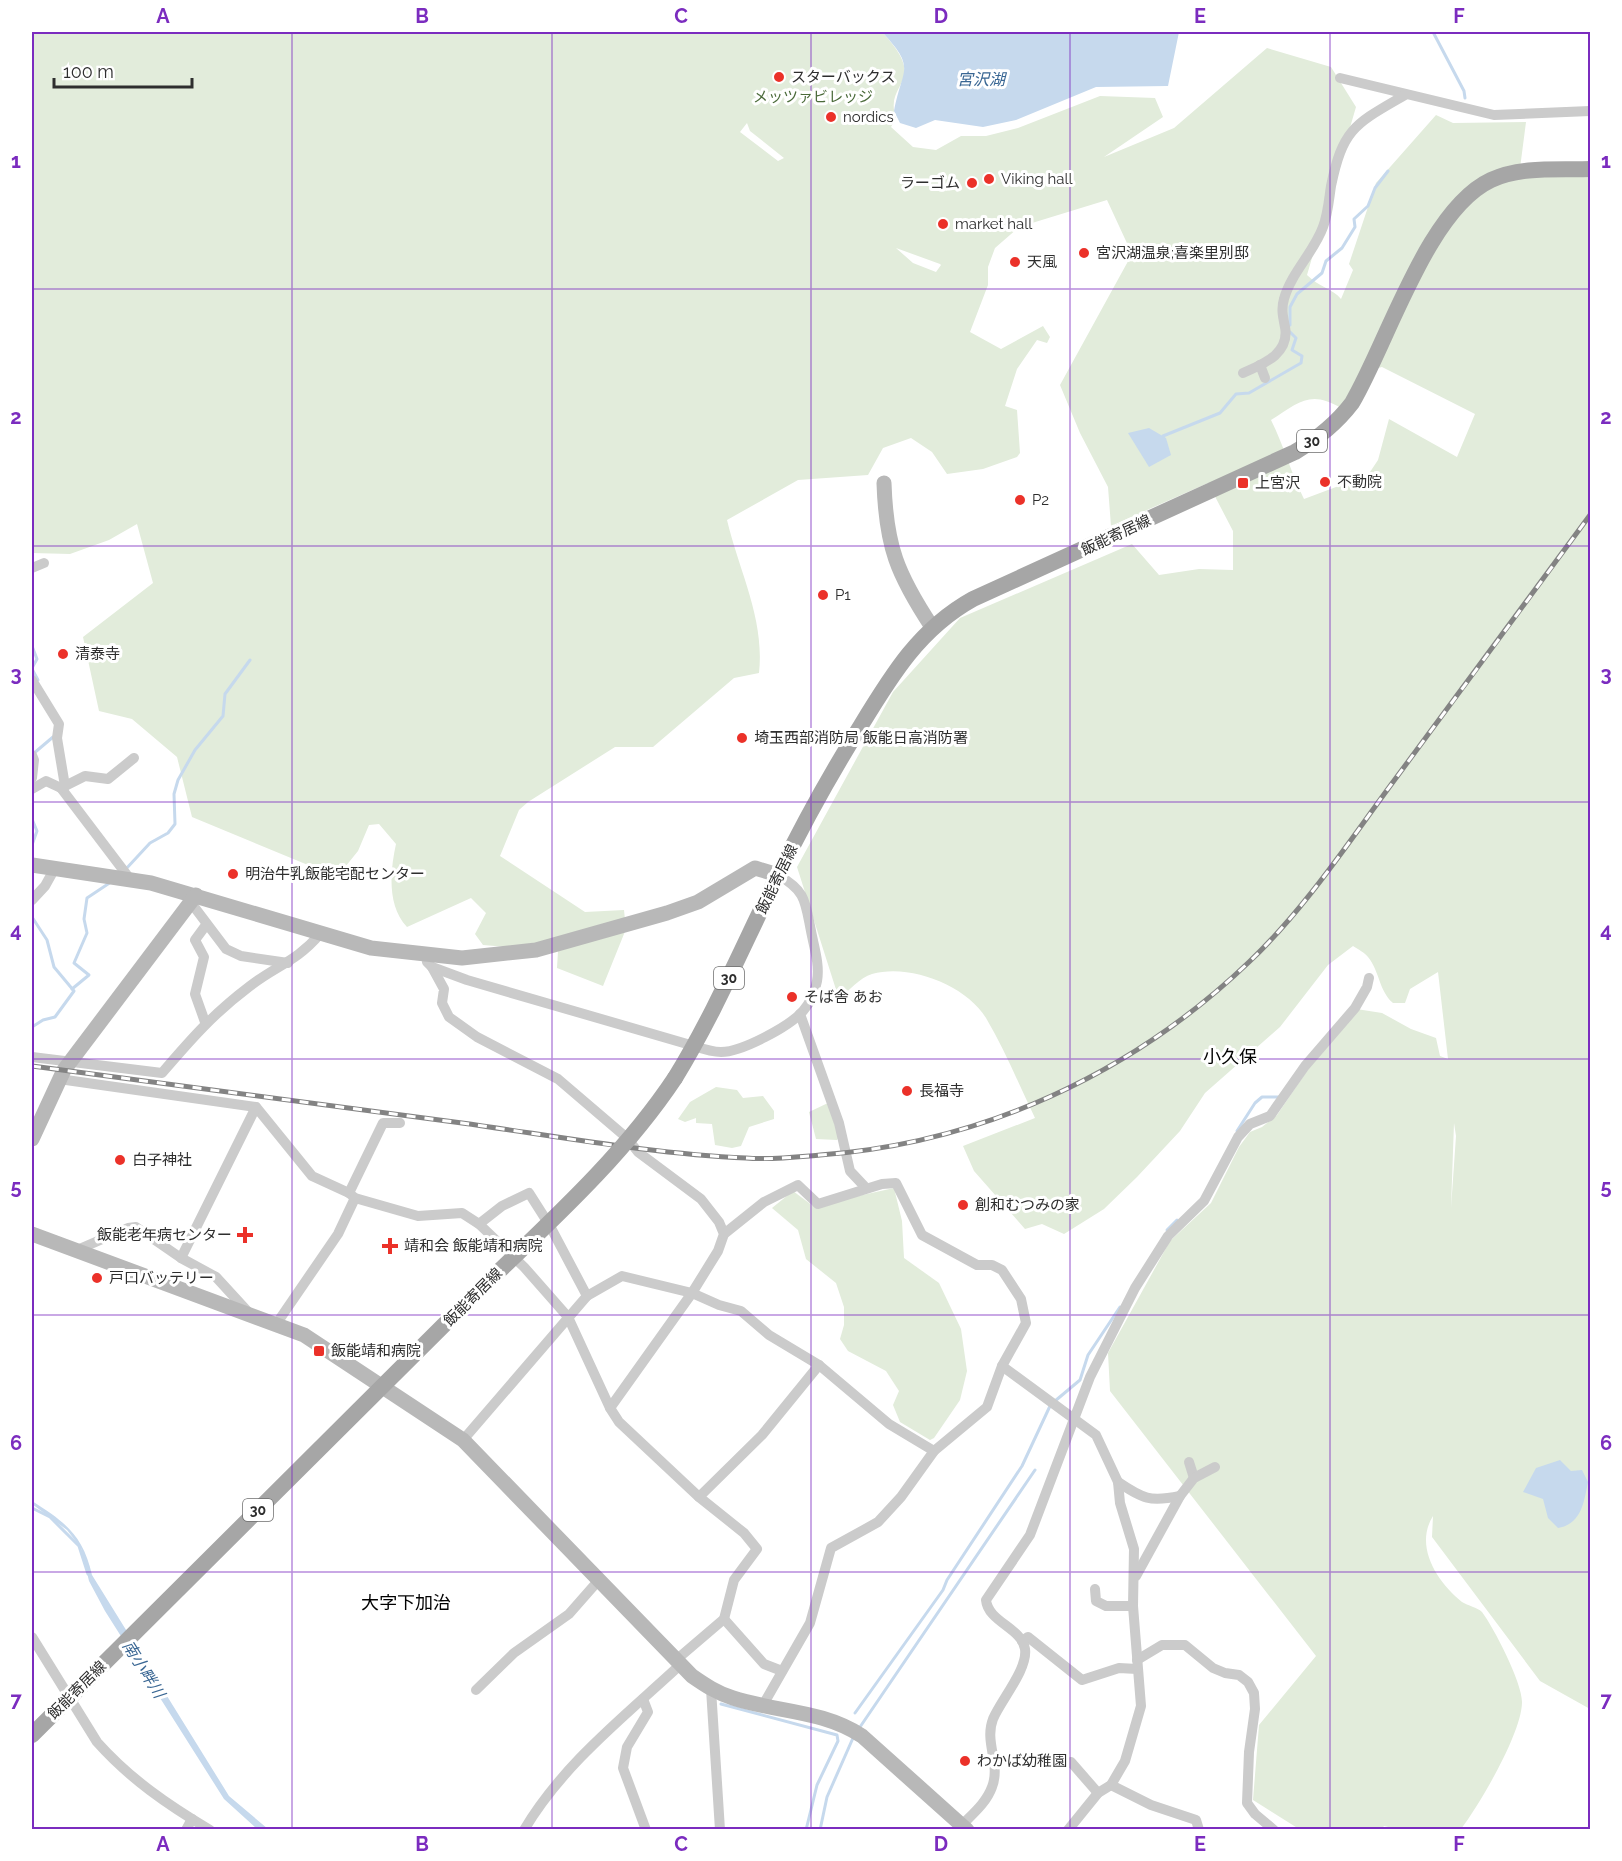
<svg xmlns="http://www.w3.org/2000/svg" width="1622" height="1861" font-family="Raleway,'Noto Sans JP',sans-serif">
<rect width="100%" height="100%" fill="#fff"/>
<g fill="#e2ecdb" fill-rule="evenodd">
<path d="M32 32H882C931 84 883 81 896 118L891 127 913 147 936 150 961 136H986L1018 128 1100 96 1155 98 1163 117 1104 157 1174 128 1267 48 1331 67 1356 107 1307 275C1319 287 1333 289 1341 299L1353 270 1349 264 1376 183 1436 115 1453 123 1526 122 1519 176H1590V1709L1540 1681 1432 1537 1433 1516C1414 1546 1437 1582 1462 1602 1468 1606 1477 1607 1482 1612 1494 1628 1523 1684 1522 1703 1521 1734 1480 1804 1461 1829L1401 1830 1384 1826 1381 1830 1299 1829 1253 1800 1259 1725 1316 1656 1110 1391 1108 1353 1170 1241 1211 1203 1239 1147 1250 1132 1262 1127 1277 1115 1350 1008 1382 1013 1411 1029 1436 1038 1440 1056 1448 1059 1438 972 1410 989 1405 1003H1393C1379 991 1380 972 1368 957 1365 953 1358 949 1353 946L1328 965 1280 1027 1205 1093 1180 1131 1137 1177 1104 1209 1064 1234 1042 1224 1025 1229 974 1171 963 1146 1035 1118C1019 1085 1005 1050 986 1018 966 985 909 963 872 974 860 977 848 992 839 999L797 867 893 692 960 618 1132 544 1159 575 1199 569 1233 570V531L1208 483 1111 526 1108 487 1080 433 1060 385 1132 254 1107 200 1019 227 995 248 988 267V285L970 332 1001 349 1043 326 1050 337 1047 343 1037 340 1017 369 1005 406 1017 410 1020 453 1017 457 983 469 947 474 932 452 911 438 883 448 868 475 798 480 727 520C739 571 765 619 759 673L734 678 653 747H615L528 802 519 810 500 856 585 912 624 910 626 929 603 986 557 968 558 951 483 945 475 934 486 913 471 898 407 927C387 906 390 871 396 844L379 824 369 825 358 851 337 877 192 817 177 757 132 719 99 711 83 637 153 583 137 524 109 540 70 554 32 553ZM747 123 750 131 784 158 778 161 740 132ZM896 248 940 264 941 265 936 272 913 263ZM1382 367 1475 414 1457 457 1389 419 1378 460 1368 475 1304 499C1291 473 1284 446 1271 420 1298 403 1310 389 1341 408L1360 373ZM1454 1123 1456 1136 1451 1208Z"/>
<path d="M716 1087 737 1090 743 1098 763 1096 774 1111V1119L749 1127 741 1146 732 1148 715 1145 712 1124 696 1123V1118L685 1122 678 1119 690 1102Z"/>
<path d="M828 1103 840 1136 837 1140 816 1139 809 1112Z"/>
<path d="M894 1188 902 1221 904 1258 939 1283 961 1329 967 1371 960 1400 934 1438 930 1440 900 1422 893 1405 899 1391 886 1371 848 1351 840 1339 844 1325V1307L836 1283 806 1259 798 1230 772 1208 793 1191 813 1206Z"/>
</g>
<g fill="#c6d9ed">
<path d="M882 32H1179L1168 86 1096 87 1016 120 983 127 935 120 916 128 900 123 894 111C902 68 917 69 882 32Z"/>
<path d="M1149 428 1166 438 1171 455 1149 467 1128 433Z"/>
<path d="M1560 1460 1571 1471 1582 1470 1588 1482C1584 1501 1582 1524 1558 1528L1548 1518 1543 1499 1523 1492 1536 1468Z"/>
<path d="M32 1501C65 1522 83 1535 92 1575L229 1796 268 1829H257L224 1799 105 1611 89 1581 81 1548 67 1530 32 1504Z"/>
</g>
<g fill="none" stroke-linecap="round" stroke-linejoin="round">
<g stroke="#c6d9ed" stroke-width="3">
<path d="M1433 32 1464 91 1465 98"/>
<path d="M1290 325V307L1297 294 1322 273 1326 261 1342 248 1355 227 1354 219 1368 206 1375 188 1388 171"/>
<path d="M1163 436 1220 413 1236 394 1249 393 1301 363 1302 356 1292 350 1296 338 1290 332"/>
<path d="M32 646 37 659 32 668"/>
<path d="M32 669 38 680"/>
<path d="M33 754 53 737"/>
<path d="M32 819 37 831 32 845"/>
<path d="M125 870 150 843 168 833 175 824 174 794 178 780 195 750 223 716 225 694 250 660"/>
<path d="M32 917 47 940 54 967 74 991 55 1017 43 1020 32 1027"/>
<path d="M72 989 89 975 74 963 87 933 84 919 87 898 111 882"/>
<path d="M1237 1131 1255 1103 1262 1097H1279"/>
<path d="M1167 1230 1177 1220"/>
<path d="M1055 1401 1080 1380 1088 1355 1120 1307"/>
<path d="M32 1508 50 1517 79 1546 88 1574"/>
<path d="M721 1704 837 1735 838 1741 817 1785 806 1830"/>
<path d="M855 1713 943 1590 947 1580 1022 1466 1050 1406"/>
<path d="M860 1727 1035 1470"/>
<path d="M820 1830 827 1797 853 1738"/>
</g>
<g stroke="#cbcbcb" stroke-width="10">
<path d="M1340 78 1494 115 1590 111"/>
<path d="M1260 365 1265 378"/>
<path d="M1243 373C1263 364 1290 354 1285 327 1283 317 1281 309 1284 299 1291 273 1314 252 1323 227 1328 214 1329 199 1331 186 1343 128 1355 124 1405 95"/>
<path d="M32 568 44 563"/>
<path d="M32 680 59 724 57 738 65 786"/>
<path d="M32 755 34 760 32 778"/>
<path d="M61 788 130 879"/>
<path d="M32 789 46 781 61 788 85 776 108 779 134 758"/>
<path d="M32 900 45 886 55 868"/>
<path d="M192 904 226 949 241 956 288 963"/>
<path d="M426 956 427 962 432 967 467 980 694 1046C703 1049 712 1052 721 1052 742 1052 790 1026 803 1011 810 1003 815 992 817 981 820 965 814 947 811 931 805 901 806 891 778 875"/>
<path d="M432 967 444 989 442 1003 449 1017 477 1037 558 1079 627 1138 638 1152 701 1199 719 1222 724 1234 718 1251 692 1293 610 1408 619 1422 699 1497 744 1533 757 1549 734 1580 724 1619 676 1660"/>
<path d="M800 1014 839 1123 850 1171 866 1188"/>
<path d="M205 1022 195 994 204 957 195 940 206 925"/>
<path d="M32 1057 162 1073C192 1038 213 1014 250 986 277 965 296 962 320 934"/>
<path d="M59 1079 256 1107 312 1176 349 1193 355 1198 418 1216 462 1213 479 1224 524 1267 568 1317 610 1408"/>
<path d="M349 1193 383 1123H400"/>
<path d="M479 1224 502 1206 529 1193 550 1226 587 1296"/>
<path d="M724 1234 764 1202 798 1185 818 1204 882 1184 896 1183 922 1235 977 1265H992L1002 1270 1021 1299 1026 1323 1002 1366 987 1407 934 1451 901 1497 878 1522 831 1548 810 1623 763 1705"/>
<path d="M77 1250 128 1228 136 1227 181 1258 216 1277 249 1313"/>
<path d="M181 1258 256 1107"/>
<path d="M277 1323 338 1234 355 1198"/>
<path d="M1002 1366 1096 1435 1118 1482 1120 1503 1134 1549 1133 1606 1141 1706 1125 1761 1111 1785 1098 1793 1068 1830"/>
<path d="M463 1440 587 1296 622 1276 692 1293 719 1305 741 1311 769 1335 819 1365 889 1424 934 1451"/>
<path d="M1189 1462 1194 1478"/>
<path d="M1118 1482C1143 1499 1150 1502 1180 1496"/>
<path d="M699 1497 762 1435 819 1365"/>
<path d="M1136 1576 1180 1496 1194 1478 1215 1467"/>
<path d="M1095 1589 1096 1601 1106 1606H1133"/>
<path d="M724 1619 764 1664 782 1671"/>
<path d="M32 1637 97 1742C130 1779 168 1805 210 1830"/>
<path d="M1022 1641 1028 1637 1082 1680 1119 1668 1137 1669"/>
<path d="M1137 1660 1162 1645H1185L1213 1668 1225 1673 1239 1675 1248 1682 1254 1693 1255 1709 1249 1752 1247 1803 1255 1814 1274 1830"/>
<path d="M711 1689 720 1830"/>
<path d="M476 1690 514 1653 569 1614 598 1581"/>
<path d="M643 1699 648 1712 627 1747 623 1768 646 1830"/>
<path d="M1071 1762 1098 1793"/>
<path d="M1111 1785 1151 1805 1196 1820 1199 1830"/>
<path d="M958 1829C970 1816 986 1804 992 1787 1001 1764 984 1742 993 1719 1001 1700 1028 1669 1025 1649 1022 1628 988 1622 986 1600L1030 1535 1090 1377 1135 1288 1168 1236 1204 1201 1238 1137 1250 1124 1270 1116 1305 1066 1355 1008 1367 987 1369 978"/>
<path d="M186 1830 192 1819"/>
<path d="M524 1830C563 1764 625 1716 680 1665"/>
</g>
<g stroke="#b8b8b8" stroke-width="15">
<path d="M884 483C886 546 897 574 932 627"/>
<path d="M32 865 151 883 371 948 462 958 536 950 667 913 698 902 755 868 778 875"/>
<path d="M32 1139 64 1070 196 895"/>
<path d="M32 1234 304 1335 463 1440 692 1676C705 1685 717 1693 733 1698 776 1712 823 1710 862 1736L967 1830"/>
</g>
<g stroke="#a6a6a6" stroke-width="16">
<path d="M675 1078C715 1013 744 943 778 875 803 824 830 775 860 727 891 676 919 629 973 599L1295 452C1317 439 1336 424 1352 403 1388 342 1427 210 1491 180 1521 166 1558 170 1590 169"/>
<path d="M32 1735 470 1299"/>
</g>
<defs>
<path id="rail" d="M32 1066C175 1085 318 1104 462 1123 555 1136 653 1154 746 1158 770 1160 796 1157 820 1155 982 1143 1132 1074 1249 962 1304 910 1348 843 1393 782 1459 693 1525 604 1590 515"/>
</defs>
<use href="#rail" stroke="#838383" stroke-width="5"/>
<use href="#rail" stroke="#fff" stroke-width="3" stroke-dasharray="9" stroke-linecap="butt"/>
<path stroke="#a6a6a6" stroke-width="16" d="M470 1299C542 1229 619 1162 675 1078"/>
</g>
<path fill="none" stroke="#7b2cbf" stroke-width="1.5" stroke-opacity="0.55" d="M292 32V1830M552 32V1830M811 32V1830M1070 32V1830M1330 32V1830M32 289H1590M32 546H1590M32 802H1590M32 1059H1590M32 1315H1590M32 1572H1590"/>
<g fill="#eb3129" stroke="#fff" stroke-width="2">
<circle cx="779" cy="77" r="6"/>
<circle cx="831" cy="117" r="6"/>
<circle cx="989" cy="179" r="6"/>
<circle cx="972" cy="183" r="6"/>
<circle cx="943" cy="224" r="6"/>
<circle cx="1084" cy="253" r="6"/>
<circle cx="1015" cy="262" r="6"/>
<circle cx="1325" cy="482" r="6"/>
<rect x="1237" y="477" width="12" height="12" rx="3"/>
<circle cx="1020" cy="500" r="6"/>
<circle cx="823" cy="595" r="6"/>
<circle cx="63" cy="654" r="6"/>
<circle cx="742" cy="738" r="6"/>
<circle cx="233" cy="874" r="6"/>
<circle cx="792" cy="997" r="6"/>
<circle cx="907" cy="1091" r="6"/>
<circle cx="120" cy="1160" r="6"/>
<circle cx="963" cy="1205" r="6"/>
<path d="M242 1226h6v6h6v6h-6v6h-6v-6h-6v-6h6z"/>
<path d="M387 1237h6v6h6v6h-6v6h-6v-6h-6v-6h6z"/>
<circle cx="97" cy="1278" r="6"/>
<rect x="313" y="1345" width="12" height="12" rx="3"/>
<circle cx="965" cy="1761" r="6"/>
</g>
<g text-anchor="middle" stroke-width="6" stroke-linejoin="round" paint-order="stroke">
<g fill="#fff" stroke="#6d6d6d" stroke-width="1.5">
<rect x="1297" y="430" width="30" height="22" rx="4.5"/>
<rect x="714" y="967" width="30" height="22" rx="4.5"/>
<rect x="243" y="1499" width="30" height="22" rx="4.5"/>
</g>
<g font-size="14" font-weight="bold" fill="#2e2e2e">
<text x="1312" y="446">30</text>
<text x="729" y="983">30</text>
<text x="258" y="1515">30</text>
</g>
<g font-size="15" fill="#2e2e2e" stroke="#fff" text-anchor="start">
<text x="791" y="82">スターバックス</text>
<text x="843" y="122">nordics</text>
<text x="1001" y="184">Viking hall</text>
<text x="960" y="188" text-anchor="end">ラーゴム</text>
<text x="955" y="229">market hall</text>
<text x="1096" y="258">宮沢湖温泉;喜楽里別邸</text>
<text x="1027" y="267">天風</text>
<text x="1337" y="487">不動院</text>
<text x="1255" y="488">上宮沢</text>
<text x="1032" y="505">P2</text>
<text x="835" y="600">P1</text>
<text x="75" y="659">清泰寺</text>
<text x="754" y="743">埼玉西部消防局 飯能日高消防署</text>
<text x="245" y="879">明治牛乳飯能宅配センター</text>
<text x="804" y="1002">そば舎 あお</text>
<text x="919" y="1096">長福寺</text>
<text x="132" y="1165">白子神社</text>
<text x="975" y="1210">創和むつみの家</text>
<text x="232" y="1240" text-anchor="end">飯能老年病センター</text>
<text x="404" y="1251">靖和会 飯能靖和病院</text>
<text x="109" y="1283">戸口バッテリー</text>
<text x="331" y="1356">飯能靖和病院</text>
<text x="977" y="1766">わかば幼稚園</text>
</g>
<g font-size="15" fill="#4b6b3a" stroke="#fff">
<text x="813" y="102">メッツァビレッジ</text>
</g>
<g font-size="15" fill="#2e2e2e" stroke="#fff">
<text transform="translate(1116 535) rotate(-25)" y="5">飯能寄居線</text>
<text transform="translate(777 879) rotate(-64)" y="5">飯能寄居線</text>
<text transform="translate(473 1297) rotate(-45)" y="5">飯能寄居線</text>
<text transform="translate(77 1690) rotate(-45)" y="5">飯能寄居線</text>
</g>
<g font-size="16" font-style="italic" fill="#396693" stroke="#fff">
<text x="981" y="85">宮沢湖</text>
<text transform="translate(144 1669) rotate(58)" y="6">南小畔川</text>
</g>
<g font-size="18" fill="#000" stroke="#fff">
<text x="1230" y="1063">小久保</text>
<text x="406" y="1609">大字下加治</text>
</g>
</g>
<rect width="1622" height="1861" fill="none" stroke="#ffffff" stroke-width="66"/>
<path d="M54 78v9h138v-9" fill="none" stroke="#2e2e2e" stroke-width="3"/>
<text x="63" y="78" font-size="18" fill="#2e2e2e" stroke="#ffffff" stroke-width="4.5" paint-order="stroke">100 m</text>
<rect x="33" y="33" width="1556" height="1795" fill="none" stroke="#7b2cbf" stroke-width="2"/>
<g font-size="20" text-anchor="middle" font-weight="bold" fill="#7b2cbf">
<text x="163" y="23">A</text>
<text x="422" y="23">B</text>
<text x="681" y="23">C</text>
<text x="941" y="23">D</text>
<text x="1200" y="23">E</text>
<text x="1459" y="23">F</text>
<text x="16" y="168">1</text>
<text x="1606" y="168">1</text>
<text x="16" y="424">2</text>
<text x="1606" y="424">2</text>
<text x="16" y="681">3</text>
<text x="1606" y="681">3</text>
<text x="16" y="937">4</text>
<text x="1606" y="937">4</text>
<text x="16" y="1194">5</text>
<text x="1606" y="1194">5</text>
<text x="16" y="1450">6</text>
<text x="1606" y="1450">6</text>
<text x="16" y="1707">7</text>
<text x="1606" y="1707">7</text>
<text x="163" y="1851">A</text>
<text x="422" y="1851">B</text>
<text x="681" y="1851">C</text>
<text x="941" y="1851">D</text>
<text x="1200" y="1851">E</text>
<text x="1459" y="1851">F</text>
</g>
</svg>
